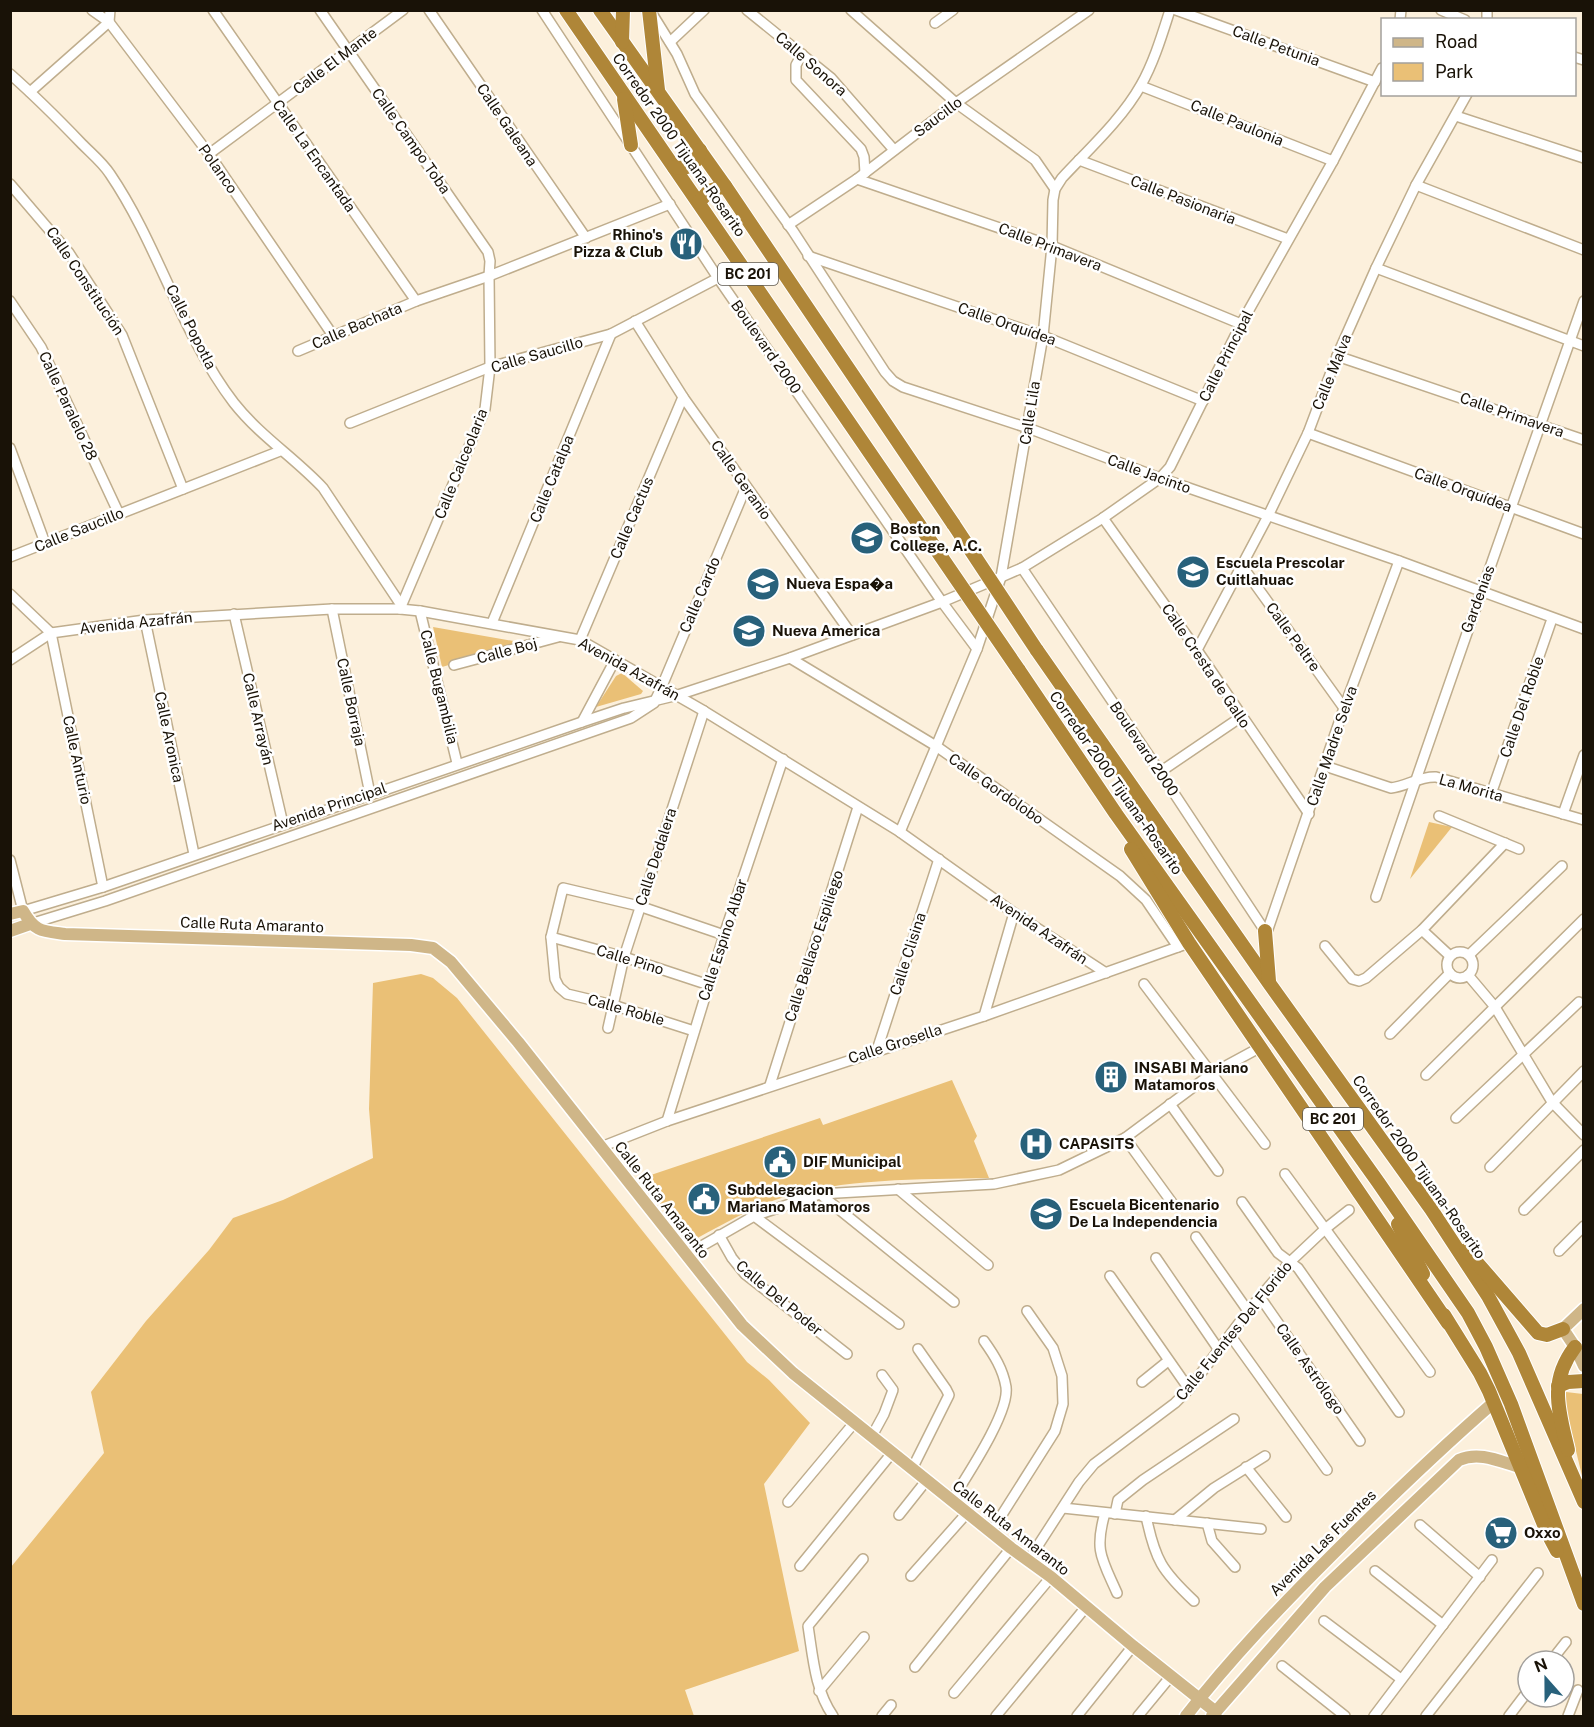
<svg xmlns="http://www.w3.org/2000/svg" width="1594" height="1727" font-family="'Public Sans',sans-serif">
<rect width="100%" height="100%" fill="#fcf0dc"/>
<g fill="#eac076">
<path d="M433 627 525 643 442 667Z"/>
<path d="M622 673 643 691 641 694 596 707 616 676Z"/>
<path d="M1429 822 1452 827 1410 879Z"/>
<path d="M421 974 433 978 457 998 747 1362 769 1380 810 1423 764 1484 799 1651 685 1690 694 1716H11V1567L104 1453 91 1392 146 1321 209 1250 233 1218 283 1200 373 1158 369 1109 373 983Z"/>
<path d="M952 1080 977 1136 974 1141 989 1178C918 1180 844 1177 775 1200 745 1211 717 1228 688 1243L642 1178 820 1118 823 1125Z"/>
<path d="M1566 1392 1583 1394V1480L1564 1401Z"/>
</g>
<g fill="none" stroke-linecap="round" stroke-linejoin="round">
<defs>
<g id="minor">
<path d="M92 10 109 22 209 154 334 337"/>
<path d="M213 10 416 301"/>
<path d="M320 10 488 252 490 261 489 276 490 367 485 409 400 609"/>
<path d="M429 10 586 238"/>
<path d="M542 10 718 278 942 602 977 649"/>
<path d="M747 10 831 78 894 150"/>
<path d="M851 10 956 103 1035 160 1055 189"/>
<path d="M1176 10 1375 82"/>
<path d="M1441 10 1465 20"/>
<path d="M651 12 677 54 695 94 793 231 885 372 893 381 903 387 1028 428 1160 478 1399 561 1584 629"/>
<path d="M1400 20 1401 10"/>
<path d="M1487 20V10"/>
<path d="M935 23 953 10"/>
<path d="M670 42 704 10"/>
<path d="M802 54 796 65V80L861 149 864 157 865 173"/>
<path d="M1574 57 1584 60"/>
<path d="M10 74C35 96 59 120 82 144 92 154 103 163 110 174 159 246 181 334 234 403 260 436 295 458 323 488L401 605"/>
<path d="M1141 86 1333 161"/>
<path d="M30 92 109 22 110 10"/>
<path d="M1456 116 1584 158"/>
<path d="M209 154 403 10"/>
<path d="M1079 160 1288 239"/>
<path d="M857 179 1052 246 1241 324"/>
<path d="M10 184 69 253 122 335 183 489"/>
<path d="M1416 185 1584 250"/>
<path d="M788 225 857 179 956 103 1089 10"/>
<path d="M808 256 1043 336 1203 401"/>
<path d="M1376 268 1584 346"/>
<path d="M10 301 41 347 119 514"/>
<path d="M635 321 683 397 852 635"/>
<path d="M298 351 416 301 489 276 670 204"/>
<path d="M1337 356 1584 440"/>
<path d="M350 423 490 367 611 334 718 278"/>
<path d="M1308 433 1584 534"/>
<path d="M10 448 45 543"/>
<path d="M1103 518 1197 650 1309 814"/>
<path d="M10 557 280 451"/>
<path d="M1242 566 1344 708"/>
<path d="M1022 568 1160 772 1265 931 1268 929 1344 708 1399 561"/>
<path d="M10 594 51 633 103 887"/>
<path d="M332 609 370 794"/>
<path d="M420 611 457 763"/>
<path d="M234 614 283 824"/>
<path d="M145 620 194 854"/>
<path d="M492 623 611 334"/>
<path d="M580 640 683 397"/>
<path d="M1197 650 1268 516 1308 433 1337 356 1376 268 1416 185 1467 94"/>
<path d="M790 658 936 746 1120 876 1146 900 1178 947"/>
<path d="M10 660 51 633 145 620 332 609H400L420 611 580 640 704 711 900 832 1014 913 1106 973"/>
<path d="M454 665 558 637"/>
<path d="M582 722 615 660"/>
<path d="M1325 766 1391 788C1407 786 1420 776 1436 777L1584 820"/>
<path d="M1160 772 1241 717"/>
<path d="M1491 794 1552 619"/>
<path d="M1563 814 1584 755"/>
<path d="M1439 816 1519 849"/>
<path d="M900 832 977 649 1001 577 1043 336 1052 246 1053 200 1055 189 1062 178C1089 149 1122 119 1141 85 1154 62 1162 35 1170 10"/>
<path d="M10 860 23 911 103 887 582 722 624 708 678 695 790 658 942 602 1001 577 1022 568 1103 518 1160 478 1170 467 1241 324 1333 161 1382 68"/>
<path d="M1376 897C1443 698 1514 500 1584 301"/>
<path d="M30 924 105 901 631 718 654 703 662 686 746 487"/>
<path d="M1422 930 1450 956"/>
<path d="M551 937 624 957 709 985"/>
<path d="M1325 946 1352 979 1359 981 1366 978 1422 930 1505 843"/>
<circle cx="1460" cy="965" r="13"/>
<path d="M1469 955 1562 866"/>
<path d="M1468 975 1495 1007 1552 1102 1584 1135"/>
<path d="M1144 984 1265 1144"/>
<path d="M984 1016 1014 913"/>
<path d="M608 1028 624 957 704 711"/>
<path d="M694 1031 613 1005 567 994 559 987 555 979 551 937 563 888 639 906 724 935"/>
<path d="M1390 1034 1450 973"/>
<path d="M877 1050 939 859"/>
<path d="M1426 1075 1584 919"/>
<path d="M770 1085 858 807"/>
<path d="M1170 1104 1218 1171"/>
<path d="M1456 1118 1579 1002"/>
<path d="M667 1121 724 935 783 759"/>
<path d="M1125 1138 1173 1204"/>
<path d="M601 1147 667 1121 984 1016 1189 943"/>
<path d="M1490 1167 1584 1071"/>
<path d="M1285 1174 1430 1372"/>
<path d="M898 1189 988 1265"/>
<path d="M820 1194 954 1302"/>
<path d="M1242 1202 1278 1253 1298 1268 1399 1412"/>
<path d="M1524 1210 1584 1150"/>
<path d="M754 1216 899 1324"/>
<path d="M719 1235 732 1258 745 1274 847 1354"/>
<path d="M1196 1237 1248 1311"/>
<path d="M1559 1251 1584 1226"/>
<path d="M686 1255 754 1216 820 1194 994 1184 1059 1170 1125 1138 1211 1074 1259 1048"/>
<path d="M1156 1258 1219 1350"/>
<path d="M1110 1276 1189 1389"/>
<path d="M1260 1297 1360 1441"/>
<path d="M1230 1335 1327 1470"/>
<path d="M1142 1382 1168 1361"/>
<path d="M872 1436 884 1414 893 1390 882 1375"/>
<path d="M1246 1467 1286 1517"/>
<path d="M912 1469 949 1395 946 1389 918 1349"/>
<path d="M952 1500C966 1477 1010 1412 1006 1387 1003 1369 994 1355 984 1341"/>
<path d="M788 1502 854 1423"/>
<path d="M1063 1508 1261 1529"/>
<path d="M1105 1513C1094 1551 1102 1559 1117 1593"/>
<path d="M1115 1514 1118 1500 1143 1480 1234 1419"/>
<path d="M899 1515 926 1481"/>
<path d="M1146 1516C1155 1560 1162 1571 1194 1601"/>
<path d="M1175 1520 1214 1488 1265 1456"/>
<path d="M1207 1523 1212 1541 1235 1567"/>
<path d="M1420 1525 1480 1577"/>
<path d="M991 1532 1055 1431 1063 1404 1062 1376 1053 1348 1027 1311"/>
<path d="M1028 1561 1079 1482 1094 1464 1175 1403 1189 1389 1248 1311 1290 1262 1325 1229 1349 1210"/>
<path d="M800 1566 892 1453"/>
<path d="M1375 1571 1443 1625"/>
<path d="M911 1576 967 1513"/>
<path d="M1324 1621 1401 1679"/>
<path d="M1551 1661 1566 1642"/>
<path d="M1282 1666 1345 1716"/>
<path d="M915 1667 1011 1548"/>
<path d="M819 1691 864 1637"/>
<path d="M954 1693 1051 1577"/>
<path d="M833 1716C815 1690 813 1658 808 1626L863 1559"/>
<path d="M882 1716 891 1705"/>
<path d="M996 1716 1086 1607"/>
<path d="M1077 1716 1133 1646"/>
<path d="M1138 1716 1171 1676"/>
<path d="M1374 1716 1492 1560"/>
<path d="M1426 1716 1538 1573"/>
<path d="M1509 1716 1528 1691"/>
<path d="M1568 1716 1578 1690"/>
</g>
<g id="major">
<path d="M10 914 23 911C35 932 42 931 65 934L411 945 433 948 451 962 518 1042 742 1325 793 1373 1011 1548 1051 1577 1133 1646 1216 1712"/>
<path d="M10 931 30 924"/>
<path d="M1584 1309 1563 1329 1575 1347 1584 1366"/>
<path d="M1186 1716C1231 1658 1281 1606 1333 1554 1385 1502 1438 1451 1493 1403"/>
<path d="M1212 1716 1325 1587 1459 1460C1479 1451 1499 1461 1519 1467"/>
</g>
<g id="highway">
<path d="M566 10 929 539"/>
<path d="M600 10 725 186 954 525"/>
<path d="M649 10 658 90"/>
<path d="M622 42 623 10"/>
<path d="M624 99 631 145"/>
<path d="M674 167C689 170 697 164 700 150"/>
<path d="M699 202 709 191 725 186"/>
<path d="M1036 649 1269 983 1431 1209 1488 1296 1519 1353 1584 1502"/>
<path d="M1018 669 1116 814 1378 1182 1468 1313 1486 1347 1511 1404 1584 1604"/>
<path d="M1131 849 1189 943 1448 1323"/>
<path d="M1265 931 1269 981"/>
<path d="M1398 1224 1423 1274"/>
<path d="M1466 1250 1538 1333 1547 1335 1563 1329"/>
<path d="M1444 1315 1480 1373 1489 1391 1547 1532 1557 1551"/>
<path d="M1558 1386 1568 1382 1584 1381"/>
<path d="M1568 1450C1559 1411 1548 1382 1575 1347"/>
</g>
</defs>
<use href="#minor" stroke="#bfad8d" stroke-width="12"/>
<use href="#major" stroke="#fff" stroke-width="15"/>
<use href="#highway" stroke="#fff" stroke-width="16"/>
<use href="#minor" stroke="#fff" stroke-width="9"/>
<use href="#major" stroke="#cfb688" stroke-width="12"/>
<use href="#highway" stroke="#af8638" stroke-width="14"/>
<defs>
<g id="highway-bridge">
<path d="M954 525 1036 649"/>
<path d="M929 539 1018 669"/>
</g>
</defs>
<use href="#highway-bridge" stroke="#fff" stroke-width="16" stroke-linecap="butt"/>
<use href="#highway-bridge" stroke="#af8638" stroke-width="14"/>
</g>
<defs>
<symbol id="restaurant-disc" viewBox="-11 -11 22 22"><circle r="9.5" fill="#28617b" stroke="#fff"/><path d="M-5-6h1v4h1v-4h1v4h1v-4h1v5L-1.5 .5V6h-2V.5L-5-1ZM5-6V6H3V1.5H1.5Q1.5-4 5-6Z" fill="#fff"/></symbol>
<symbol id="school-disc" viewBox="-11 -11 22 22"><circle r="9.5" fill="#28617b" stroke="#fff"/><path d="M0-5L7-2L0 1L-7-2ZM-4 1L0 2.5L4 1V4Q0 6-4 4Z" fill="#fff"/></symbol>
<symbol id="building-disc" viewBox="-11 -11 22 22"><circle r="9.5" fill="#28617b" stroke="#fff"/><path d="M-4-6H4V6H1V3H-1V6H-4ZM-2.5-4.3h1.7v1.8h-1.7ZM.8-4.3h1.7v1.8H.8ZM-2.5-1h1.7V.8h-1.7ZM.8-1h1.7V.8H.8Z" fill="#fff"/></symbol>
<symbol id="hospital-disc" viewBox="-11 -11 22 22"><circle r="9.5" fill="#28617b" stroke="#fff"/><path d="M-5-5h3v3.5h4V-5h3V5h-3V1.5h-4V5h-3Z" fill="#fff"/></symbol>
<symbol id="civic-disc" viewBox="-11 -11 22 22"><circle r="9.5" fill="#28617b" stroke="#fff"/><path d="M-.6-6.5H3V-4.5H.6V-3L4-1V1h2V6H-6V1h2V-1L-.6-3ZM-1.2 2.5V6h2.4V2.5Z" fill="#fff"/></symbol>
<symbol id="supermarket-disc" viewBox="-11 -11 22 22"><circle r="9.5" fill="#28617b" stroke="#fff"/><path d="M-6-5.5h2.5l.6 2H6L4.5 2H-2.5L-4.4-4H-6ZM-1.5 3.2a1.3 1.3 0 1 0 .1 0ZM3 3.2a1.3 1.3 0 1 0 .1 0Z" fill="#fff"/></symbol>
</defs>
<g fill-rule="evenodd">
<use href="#restaurant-disc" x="667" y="225" width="38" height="38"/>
<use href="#school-disc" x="848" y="519" width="38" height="38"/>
<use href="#school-disc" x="1174" y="553" width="38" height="38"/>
<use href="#school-disc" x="744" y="565" width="38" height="38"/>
<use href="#school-disc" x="730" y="612" width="38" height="38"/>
<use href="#building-disc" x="1092" y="1058" width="38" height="38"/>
<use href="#hospital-disc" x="1017" y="1125" width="38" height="38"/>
<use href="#civic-disc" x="761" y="1143" width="38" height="38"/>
<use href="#civic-disc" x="685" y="1180" width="38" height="38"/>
<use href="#school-disc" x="1027" y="1195" width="38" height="38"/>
<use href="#supermarket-disc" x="1482" y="1514" width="38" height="38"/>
</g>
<g text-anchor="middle" stroke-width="5" stroke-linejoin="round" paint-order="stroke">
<g fill="#fff" stroke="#5e5951" stroke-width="1.5">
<rect x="718" y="263" width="60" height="22" rx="4.5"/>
<rect x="1303" y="1108" width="60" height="22" rx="4.5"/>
</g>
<g font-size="14" font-weight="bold" fill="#191207">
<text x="748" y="279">BC 201</text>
<text x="1333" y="1124">BC 201</text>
</g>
<g font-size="15" fill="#191207" stroke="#fff">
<text transform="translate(1276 46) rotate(20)" y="5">Calle Petunia</text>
<text transform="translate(335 61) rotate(-37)" y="5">Calle El Mante</text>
<text transform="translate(811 64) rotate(41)" y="5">Calle Sonora</text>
<text transform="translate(938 117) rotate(-37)" y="5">Saucillo</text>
<text transform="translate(1237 123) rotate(22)" y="5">Calle Paulonia</text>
<text transform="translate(507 125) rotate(56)" y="5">Calle Galeana</text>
<text transform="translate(411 141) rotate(55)" y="5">Calle Campo Toba</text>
<text transform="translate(679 145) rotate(55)" y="5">Corredor 2000 Tijuana-Rosarito</text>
<text transform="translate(314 156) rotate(55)" y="5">Calle La Encantada</text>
<text transform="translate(218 169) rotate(55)" y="5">Polanco</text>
<text transform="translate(1183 200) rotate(21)" y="5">Calle Pasionaria</text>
<text transform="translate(1050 247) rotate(21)" y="5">Calle Primavera</text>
<text transform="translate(85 281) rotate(56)" y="5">Calle Constitución</text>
<text transform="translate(1007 324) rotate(19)" y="5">Calle Orquídea</text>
<text transform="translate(357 326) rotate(-23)" y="5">Calle Bachata</text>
<text transform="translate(191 327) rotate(63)" y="5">Calle Popotla</text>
<text transform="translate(766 347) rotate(55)" y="5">Boulevard 2000</text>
<text transform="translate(537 355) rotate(-16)" y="5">Calle Saucillo</text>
<text transform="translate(1226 356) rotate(-63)" y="5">Calle Principal</text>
<text transform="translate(1332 372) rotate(-68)" y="5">Calle Malva</text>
<text transform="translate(68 406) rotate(65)" y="5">Calle Paralelo 28</text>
<text transform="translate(1030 413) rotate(-81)" y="5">Calle Lila</text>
<text transform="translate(1512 415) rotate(19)" y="5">Calle Primavera</text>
<text transform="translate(461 464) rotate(-68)" y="5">Calle Calceolaria</text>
<text transform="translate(1149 474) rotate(20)" y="5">Calle Jacinto</text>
<text transform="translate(552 479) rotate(-68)" y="5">Calle Catalpa</text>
<text transform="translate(741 480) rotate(55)" y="5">Calle Geranio</text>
<text transform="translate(1463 490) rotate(20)" y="5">Calle Orquídea</text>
<text transform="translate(632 518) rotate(-67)" y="5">Calle Cactus</text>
<text transform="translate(79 530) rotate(-22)" y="5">Calle Saucillo</text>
<text transform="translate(700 595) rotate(-67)" y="5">Calle Cardo</text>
<text transform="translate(1478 599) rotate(-70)" y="5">Gardenias</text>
<text transform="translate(136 623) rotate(-6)" y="5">Avenida Azafrán</text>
<text transform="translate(1293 637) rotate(54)" y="5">Calle Peltre</text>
<text transform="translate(507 651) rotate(-15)" y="5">Calle Boj</text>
<text transform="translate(1206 666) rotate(56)" y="5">Calle Cresta de Gallo</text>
<text transform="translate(629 669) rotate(29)" y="5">Avenida Azafrán</text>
<text transform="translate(439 687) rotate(76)" y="5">Calle Bugambilia</text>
<text transform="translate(351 702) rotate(78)" y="5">Calle Borraja</text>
<text transform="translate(1522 707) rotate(-71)" y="5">Calle Del Roble</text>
<text transform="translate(258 719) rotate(77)" y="5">Calle Arrayán</text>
<text transform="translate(169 737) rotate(78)" y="5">Calle Aronica</text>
<text transform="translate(1332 746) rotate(-71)" y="5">Calle Madre Selva</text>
<text transform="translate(1144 749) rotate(56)" y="5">Boulevard 2000</text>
<text transform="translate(77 760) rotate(78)" y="5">Calle Anturio</text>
<text transform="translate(1116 783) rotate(55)" y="5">Corredor 2000 Tijuana-Rosarito</text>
<text transform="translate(1471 788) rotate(16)" y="5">La Morita</text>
<text transform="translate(996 789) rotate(35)" y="5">Calle Gordolobo</text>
<text transform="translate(329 807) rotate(-19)" y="5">Avenida Principal</text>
<text transform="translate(656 857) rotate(-72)" y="5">Calle Dedalera</text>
<text transform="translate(252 925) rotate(2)" y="5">Calle Ruta Amaranto</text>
<text transform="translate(1039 929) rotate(34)" y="5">Avenida Azafrán</text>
<text transform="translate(723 940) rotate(-72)" y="5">Calle Espino Albar</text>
<text transform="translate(814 946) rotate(-72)" y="5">Calle Bellaco Espiliego</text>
<text transform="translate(908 954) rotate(-72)" y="5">Calle Clisina</text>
<text transform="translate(630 960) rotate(17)" y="5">Calle Pino</text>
<text transform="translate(626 1010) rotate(16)" y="5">Calle Roble</text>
<text transform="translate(895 1044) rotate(-18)" y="5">Calle Grosella</text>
<text transform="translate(1419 1167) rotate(55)" y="5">Corredor 2000 Tijuana-Rosarito</text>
<text transform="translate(662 1200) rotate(52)" y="5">Calle Ruta Amaranto</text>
<text transform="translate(779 1298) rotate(40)" y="5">Calle Del Poder</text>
<text transform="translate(1234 1331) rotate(-51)" y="5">Calle Fuentes Del Florido</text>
<text transform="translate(1310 1369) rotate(55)" y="5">Calle Astrólogo</text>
<text transform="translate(1011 1528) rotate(38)" y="5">Calle Ruta Amaranto</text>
<text transform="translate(1323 1543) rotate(-45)" y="5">Avenida Las Fuentes</text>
</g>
<g font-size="15" font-weight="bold" fill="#191207" stroke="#fff" text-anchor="start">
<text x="663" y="240" text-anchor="end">Rhino's<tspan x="663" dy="17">Pizza &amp; Club</tspan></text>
<text x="890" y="534">Boston<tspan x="890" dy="17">College, A.C.</tspan></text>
<text x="1216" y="568">Escuela Prescolar<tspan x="1216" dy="17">Cuitlahuac</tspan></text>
<text x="786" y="589">Nueva Espa�a</text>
<text x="772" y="636">Nueva America</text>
<text x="1134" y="1073">INSABI Mariano<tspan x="1134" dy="17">Matamoros</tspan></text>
<text x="1059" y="1149">CAPASITS</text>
<text x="803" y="1167">DIF Municipal</text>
<text x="727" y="1195">Subdelegacion<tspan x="727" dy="17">Mariano Matamoros</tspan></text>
<text x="1069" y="1210">Escuela Bicentenario<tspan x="1069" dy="17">De La Independencia</tspan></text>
<text x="1524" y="1538">Oxxo</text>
</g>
</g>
<rect width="1594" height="1727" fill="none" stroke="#191207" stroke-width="24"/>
<rect x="1381" y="18" width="195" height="78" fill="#ffffff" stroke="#a3a09c" stroke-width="1.5"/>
<rect x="1393" y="38" width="30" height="9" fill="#cfb688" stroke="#a3a09c" stroke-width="1.5"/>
<text x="1435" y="48" font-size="18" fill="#191207">Road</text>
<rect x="1393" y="63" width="30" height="18" fill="#eac076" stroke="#a3a09c" stroke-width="1.5"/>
<text x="1435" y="78" font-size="18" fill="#191207">Park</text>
<g transform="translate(1546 1679) rotate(339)"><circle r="28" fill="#ffffff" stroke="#a3a09c" stroke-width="1.5"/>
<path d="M0-4.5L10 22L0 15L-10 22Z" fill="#28617b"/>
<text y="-9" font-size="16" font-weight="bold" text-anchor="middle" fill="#191207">N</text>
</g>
</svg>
